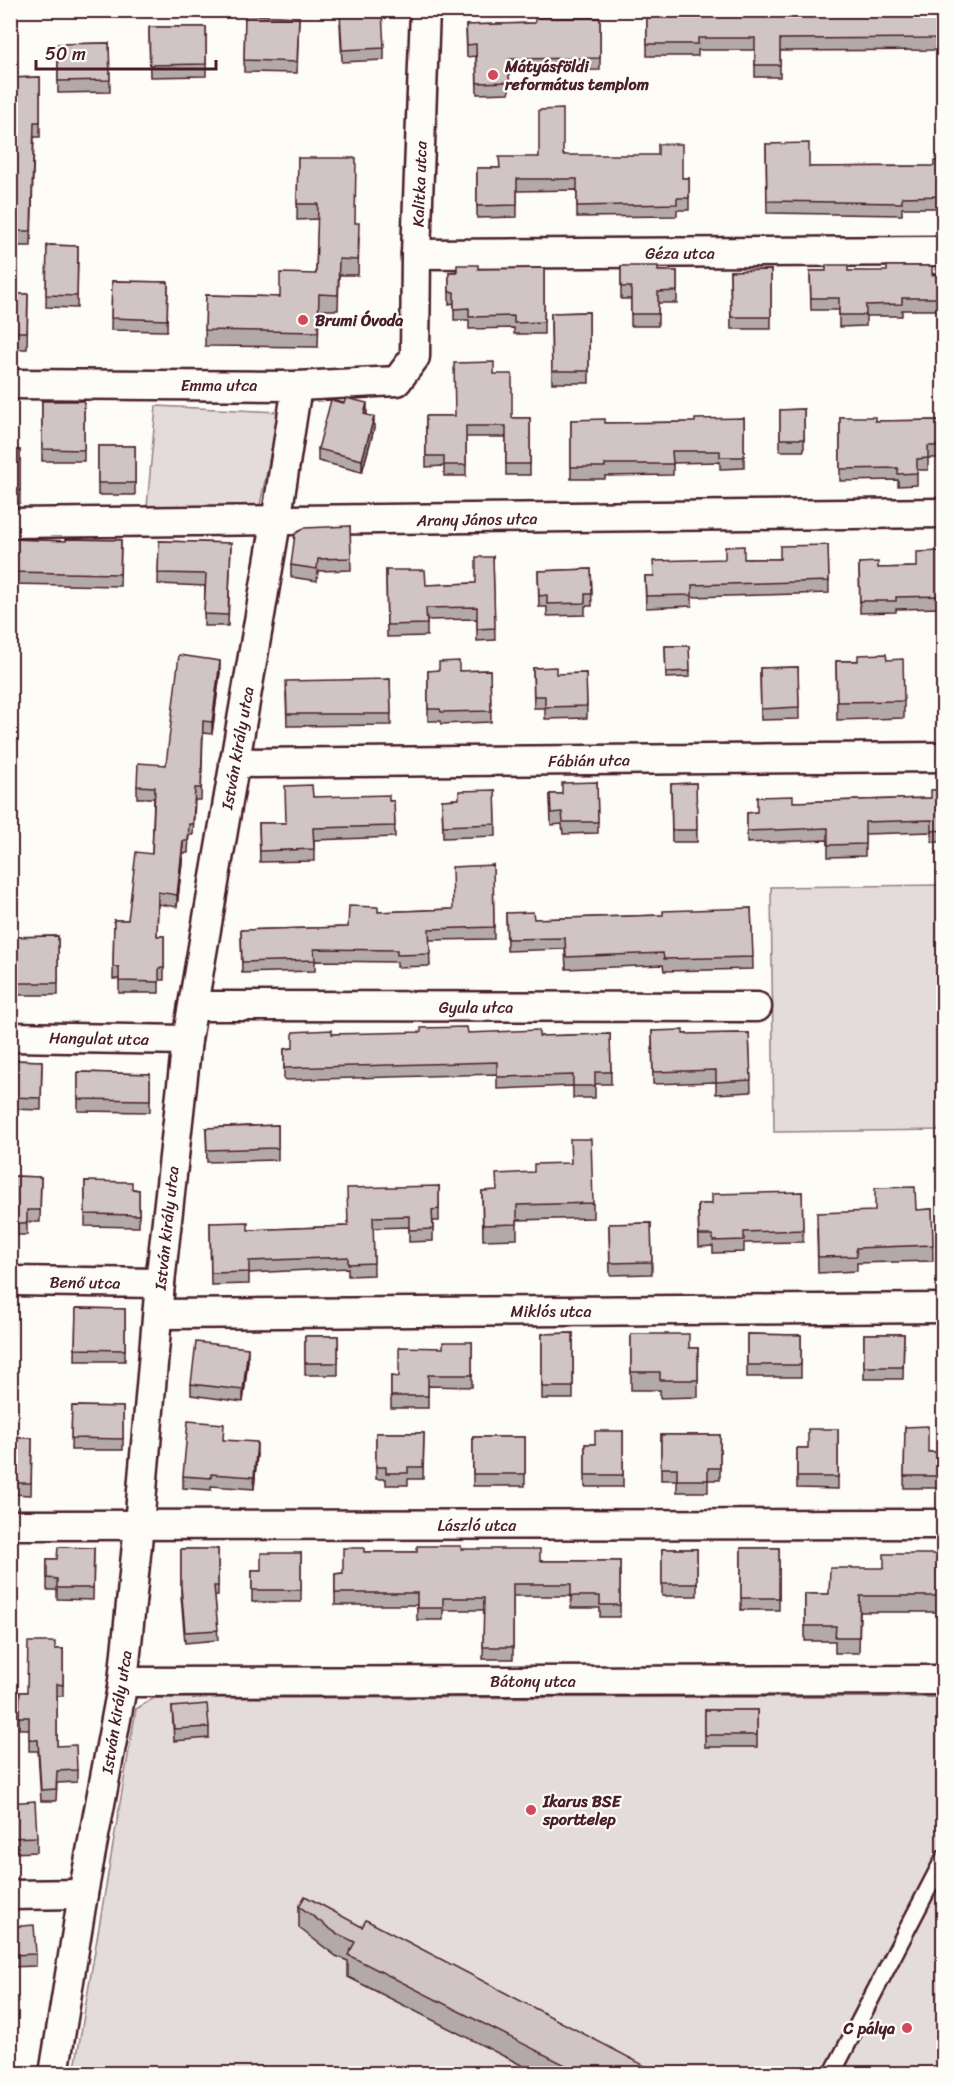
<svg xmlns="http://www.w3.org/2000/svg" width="954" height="2084" font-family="Sriracha,sans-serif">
<rect width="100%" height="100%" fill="#fdfcf7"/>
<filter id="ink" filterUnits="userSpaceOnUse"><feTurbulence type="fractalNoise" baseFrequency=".0167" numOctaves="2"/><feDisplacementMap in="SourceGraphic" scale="12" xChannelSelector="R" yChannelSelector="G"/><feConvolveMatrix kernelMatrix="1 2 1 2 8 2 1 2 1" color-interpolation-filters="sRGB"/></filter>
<g filter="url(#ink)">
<g fill="#e3dcda" stroke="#967e82" stroke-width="1.5">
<path d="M156 406 279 412 260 505 147 507Z"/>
<path d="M943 885V1130L774 1132 771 887Z"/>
<path d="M943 1697V2073L74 2074 136 1709 154 1698Z"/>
</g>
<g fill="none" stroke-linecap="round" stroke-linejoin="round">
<defs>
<path id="lane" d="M832 2074 944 1858"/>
<g id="street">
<path d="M416 254 944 251"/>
<path d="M10 384 297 386 397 381 415 357 416 254 425 10"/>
<path d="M10 523 944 513"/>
<path d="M234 763 944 757"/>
<path d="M194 1006 757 1007"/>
<path d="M10 1037 187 1040"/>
<path d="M10 1281 160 1283"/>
<path d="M158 1314 944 1308"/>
<path d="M10 1525 944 1524"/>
<path d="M123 1682 944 1680"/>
<path d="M10 1895 83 1894"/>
<path d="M54 2074 83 1894 123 1682 139 1525 160 1283 187 1040 276 522 297 386"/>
</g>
</defs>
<use href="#lane" stroke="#4a1f2b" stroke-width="20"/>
<use href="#street" stroke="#4a1f2b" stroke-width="33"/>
<use href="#lane" stroke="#fdfcf7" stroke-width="15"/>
<use href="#street" stroke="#fdfcf7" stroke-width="28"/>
</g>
<g fill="#b3a9a9" stroke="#4a1f2b" stroke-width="1.5">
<path d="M647 10H944V50L780 51V77H755V50H698V56H647Z"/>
<path d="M245 15 299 17 297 73 244 72Z"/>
<path d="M600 18V70L509 71V93L477 94 476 56 467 57 466 25 535 23Z"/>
<path d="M340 24 384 48V60L342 62Z"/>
<path d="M149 27H206V76L150 77Z"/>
<path d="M109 43 110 92 58 93V44Z"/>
<path d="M40 77V137H34L31 246H10V78Z"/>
<path d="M766 144 809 167 934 166 944 161V208H902V215L767 213Z"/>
<path d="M563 155 682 178H689V210H677V216L577 217V190L517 191V217L477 218V168H499L539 157Z"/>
<path d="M298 158 355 223 359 238 358 275H339L338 310H319L318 347 205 346 206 295 280 297 316 274 318 219 297 220Z"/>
<path d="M47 245 78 246 77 308 46 307Z"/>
<path d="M621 266 658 271H677V303H658V326H631V299H621Z"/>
<path d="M544 268V334H514V328L469 329V320H454V303L449 304V272L478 269Z"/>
<path d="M771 270V329H731L730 271Z"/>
<path d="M810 271H848L944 274V310H902V316H866V326L839 327V310H811Z"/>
<path d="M112 281 168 282 167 331 111 330Z"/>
<path d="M10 294H28L27 349H10Z"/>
<path d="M589 312V383H552L551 313Z"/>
<path d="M494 374 512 418H530V475H506V437H466V476H444V466L426 467V416H455Z"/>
<rect x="42" y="401" width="42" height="60"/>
<path d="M344 403 367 415 374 429 362 472 318 461V449Z"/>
<path d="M804 409V451H780V410Z"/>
<path d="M840 417 875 421 944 420V458H928V470H917V485L898 486V480L840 481Z"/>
<path d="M744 418V468L720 469V462L673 463V475L605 476V479H571V420L605 423 695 422Z"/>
<rect x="98" y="446" width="37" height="49"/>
<rect x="10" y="450" width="10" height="53"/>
<path d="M350 526 351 570 318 571 317 581 291 577V565Z"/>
<path d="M10 539 66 541 121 540 120 586 10 584Z"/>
<path d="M159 541 231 543 228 626H204L205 586 158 584Z"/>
<path d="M828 545 829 593 692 597V606L646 608 645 576H653L744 559H780Z"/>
<path d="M493 557 495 640 477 641V619L427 620V636L387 637 386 570 426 585 476 583Z"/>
<path d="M941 557H944V612H942V608L896 609V612L860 613 859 563 878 568 917 567Z"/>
<path d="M591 569 592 606H585V615L547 616V607H539L538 571Z"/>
<path d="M665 646H689L690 677 666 678Z"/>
<path d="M887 660 904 701V718L837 720 836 661Z"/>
<path d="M798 667 799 719 761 720 760 668Z"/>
<path d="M533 668 556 674 586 673 587 718 545 719V708H534Z"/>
<path d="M490 670 491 722 441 724 440 721H428V671H459Z"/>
<path d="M220 672 212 734 203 733 201 800H195L193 835H189L188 853H183L177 907 158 904 157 936H164V980H159V993H119V979H113L114 920H128L152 854 154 798H137V786L166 765Z"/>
<path d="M390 679 391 725 287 726 286 693Z"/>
<path d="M597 782 598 833 563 834 562 824 551 825 550 794H562Z"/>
<path d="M696 783 697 842H672L671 784Z"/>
<path d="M944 789V842H932V832L865 834V856L828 857V840L747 843V813L757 812 793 802 931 798Z"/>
<path d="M495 790 496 836 443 838 442 800 459 799Z"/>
<path d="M313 797 394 801 395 837 314 840V861L260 862 259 823H285Z"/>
<path d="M493 865 494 939 429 940 430 966 397 967V962L315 961V971L242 973 241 930 348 927 378 912 453 909Z"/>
<path d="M751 908 753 969 664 971 663 965 566 969 565 949 507 951 506 913 534 919 663 915Z"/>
<path d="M58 936V995H10V937Z"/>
<path d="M652 1031 683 1034 749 1033 751 1092 716 1094V1082L653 1084Z"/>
<path d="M468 1033 539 1036 610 1034 611 1084H595V1098H573V1086L497 1089V1074L284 1080V1049L293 1048 332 1034Z"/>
<path d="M10 1060 42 1061 41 1110 10 1109Z"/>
<path d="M78 1072 150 1074V1112L78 1111Z"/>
<path d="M278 1125V1160L207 1162 206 1128Z"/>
<path d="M10 1176 41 1177 40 1222H27V1235H10Z"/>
<path d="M85 1181 139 1190V1227L85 1226Z"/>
<path d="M439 1186V1221H433V1241L409 1242V1227L373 1228 374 1275 348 1276V1268L249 1273V1284L211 1285 210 1223 248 1230 347 1226Z"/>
<path d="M482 1191 593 1203V1218L517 1220V1239L483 1240Z"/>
<path d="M802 1192 803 1242 744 1243V1252L713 1253V1246L699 1247 698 1204H712Z"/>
<path d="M932 1209 933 1261 857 1263V1271L818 1273 817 1228 916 1210Z"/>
<path d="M651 1223 652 1274 610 1275 609 1224Z"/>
<path d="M10 1307H14L13 1351H10Z"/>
<path d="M76 1308 125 1309V1361H75Z"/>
<path d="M573 1333V1399H542V1334Z"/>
<path d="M631 1334 689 1348H698V1397L660 1398V1390H631Z"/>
<path d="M747 1334 801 1335V1377H747Z"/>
<path d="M864 1334H904L903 1379H864Z"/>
<rect x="305" y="1336" width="33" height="39"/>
<path d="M472 1342V1387L428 1386V1408H391V1376L399 1377 443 1348Z"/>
<path d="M248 1360 243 1402 191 1395V1384Z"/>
<path d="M72 1406 123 1407V1450H71Z"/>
<path d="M905 1427 928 1452H940V1488H904Z"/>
<path d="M838 1429V1489L797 1488V1448H808Z"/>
<path d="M623 1431V1487H585V1444H595Z"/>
<path d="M376 1433H424L423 1479H408V1485H386V1479H376Z"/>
<path d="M661 1435H720V1480H708V1492H677V1480H661Z"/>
<rect x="473" y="1437" width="52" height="49"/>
<path d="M10 1438H32L31 1495 10 1494Z"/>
<path d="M224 1440 257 1454 254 1489 211 1486V1490L183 1488V1476Z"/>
<path d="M94 1548 93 1600 57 1599V1590H47V1559H57Z"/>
<rect x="741" y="1548" width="38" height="62"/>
<path d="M181 1549H218V1596H215L218 1640 185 1643 181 1596Z"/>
<path d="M461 1549 540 1561H620V1617H600V1608H571V1596H513V1659H483L484 1610H443V1620H417V1605H335V1574L343 1573 364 1552H417Z"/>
<rect x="662" y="1549" width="35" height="47"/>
<path d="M301 1553V1602H252V1570H261Z"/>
<path d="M944 1554V1598H940V1612H860L859 1653H835V1641H805V1594H829L884 1568Z"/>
<path d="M55 1649H63V1696H57V1746L77 1770V1782L57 1783 56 1801H41L38 1751H29V1729H19L20 1692H27Z"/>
<path d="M172 1707 209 1727V1738L174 1741Z"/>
<rect x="705" y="1710" width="52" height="37"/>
<path d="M10 1803 37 1837V1852L10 1853Z"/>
<path d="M299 1906 362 1927 653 2073H537L348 1977V1961L336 1956 299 1928Z"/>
<path d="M10 1927 36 1954V1966L10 1967Z"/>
</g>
<g fill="#928a89" stroke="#4a1f2b" stroke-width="1.5">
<path d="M367 403V415L364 414Z"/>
<path d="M374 417V429L362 472V460Z"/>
<path d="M220 661V672L212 734V722Z"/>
<path d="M183 841V853L177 907V895Z"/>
<path d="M248 1348V1360L243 1402V1390Z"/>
<path d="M257 1442V1454L254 1489V1477Z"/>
</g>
<g fill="#d0c5c4" stroke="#4a1f2b" stroke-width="1.5">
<path d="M647 10H944V38L780 39V65H755V38H698V44H647Z"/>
<path d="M382 12 384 48 342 50 340 13Z"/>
<path d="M245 15 299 17 297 62 244 60Z"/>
<path d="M535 18H600V58L509 59V82L477 83 476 44 467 45 466 25 535 23Z"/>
<path d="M149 27H206V64L150 65Z"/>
<path d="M109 43 110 80 58 81V44Z"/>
<path d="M40 77V122H34L31 231H10V78Z"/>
<path d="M563 109V155H658V144H682V178H689V198H677V204L577 206V179H517V205L477 206V168H500L499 157H539V110Z"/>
<path d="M809 143V167L934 166V161H944V196L902 197V203L767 201 766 144Z"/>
<path d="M298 158H356L355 223H359L358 260 339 259 338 295 319 294 318 332 205 330 206 295 280 297V273L316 274 318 204H297Z"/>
<path d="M47 245 78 246 77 296 46 295Z"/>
<path d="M457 265H478V269L544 268V322L514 323V316L469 317V308L454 309V292H449V272H457Z"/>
<path d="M826 265H848V271H887V266H932V275L944 274V298H902V304L866 305V315H839V298H811L810 271H826Z"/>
<path d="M621 266H658V271H677V291L658 292V314H631V287H621Z"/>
<path d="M771 270V317H731L730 271Z"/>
<path d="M112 281 168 282 167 320 111 318Z"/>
<path d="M10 294H28L27 332H10Z"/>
<path d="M589 312V371H552L551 313Z"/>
<path d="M494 362V374H512V418H530V464H506V426H466V465H444V456H426V416H455L454 363Z"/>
<path d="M346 398 367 403 364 414 374 417 362 460 318 449 331 400 344 403Z"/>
<path d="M42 401H84V450L42 449Z"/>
<path d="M804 409V439H780V410Z"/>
<path d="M840 417H875V421L944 420V446H928V458L917 459V473L898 474V468L840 469Z"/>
<path d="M744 418V457H720V451H672L673 464H605V467H571V420L605 419V423L695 422V419Z"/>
<rect x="98" y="446" width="37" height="37"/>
<rect x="10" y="450" width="10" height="41"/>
<path d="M350 526 351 558 318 559 317 569 291 565 295 534 304 528Z"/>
<path d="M10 539 66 541V539L121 540 120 574 10 572Z"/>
<path d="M159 541 231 543 228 615 204 614 206 574 158 573Z"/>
<path d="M828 545 829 581 692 585V595L646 596 645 576H654L653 561 725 559V547L744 546V559H780V546Z"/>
<path d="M941 551V557H944V601H942V596L896 597V601H860L859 563 878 562V568L917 567V552Z"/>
<path d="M476 557H493L495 628 477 629V607L426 608 427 624 387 625 386 570H425L426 585 476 583Z"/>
<path d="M591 569 592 594H585V603L547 604V595L539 596 538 571Z"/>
<path d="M665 646H689L690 671 666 672Z"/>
<path d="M886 654 887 660 903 659 904 701 837 702 836 661H858V655Z"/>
<path d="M179 655 220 661 212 722 203 721 201 788H195L193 824H189L188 841H183L177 895 158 892 157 936H164V968H159V982L119 981V967H113L114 920H128L136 852 152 854 155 787 137 786 138 763 166 765Z"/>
<path d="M459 661V671L490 670 491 711 441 712 440 709H428V671L439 670V662Z"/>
<path d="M556 667V674L586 673 587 706 545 707V696H534L533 668Z"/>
<path d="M798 667 799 707 761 709 760 668Z"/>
<path d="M390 679 391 714H287L286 681Z"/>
<path d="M597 782 598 822H563L562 812 551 813 550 794H562V783Z"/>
<path d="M696 783 697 830H672L671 784Z"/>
<path d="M312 785 313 797 389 795V801H394L395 826 313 828 314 849 260 851 259 823H286L285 786Z"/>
<path d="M944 789V830L932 831V820L865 822V844L828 845V828L747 831V813L757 812V797L793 796V802L931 798V790Z"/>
<path d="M495 790 496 824 443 826 442 800 459 799V791Z"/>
<path d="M493 865 494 927 429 929 430 954 397 955V950L314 949 315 960 242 962 241 930 348 927 349 906 378 907V912L453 909 452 867Z"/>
<path d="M751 908 753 957 664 959 663 953 566 957 565 938 507 939 506 913 533 912 534 919 663 915V911Z"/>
<path d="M58 936V983H10V937Z"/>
<path d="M467 1027 468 1033 539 1030V1036L610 1034 611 1072H595V1086H573V1075L497 1077V1062L284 1068V1049L293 1048V1032L332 1030V1034L421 1032V1028Z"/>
<path d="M683 1030V1034L749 1033 751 1080 716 1082V1070L653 1072 652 1031Z"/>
<path d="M10 1060 42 1061 41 1098 10 1097Z"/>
<path d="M78 1072 150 1074V1100L78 1099Z"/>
<path d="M278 1125V1148L207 1150 206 1128Z"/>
<path d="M570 1139H591L593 1203 517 1205V1224L483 1225 482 1191 497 1190 496 1174 534 1172V1164L571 1163Z"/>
<path d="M10 1176 41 1177 40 1210H27V1223H10Z"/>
<path d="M85 1181 132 1182V1189L139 1190V1215L85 1214Z"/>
<path d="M439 1186V1209L432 1210 433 1229 409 1230V1216L373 1217 374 1263 348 1264V1257L249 1261V1272L211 1273 210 1223 248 1222V1230L348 1226 347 1188Z"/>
<path d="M915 1187 916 1210 932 1209 933 1245 856 1248 857 1256 818 1257 817 1213 875 1211V1188Z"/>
<path d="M802 1192 803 1230 744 1232V1240L713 1241V1235H699L698 1204H712V1194Z"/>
<path d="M651 1223 652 1262 610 1263 609 1224Z"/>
<path d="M10 1307H14L13 1340 10 1339Z"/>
<path d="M76 1308 125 1309V1350L75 1349Z"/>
<path d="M573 1333V1387H542V1334Z"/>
<path d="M631 1334H689V1348H698V1380H660V1372H631Z"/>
<path d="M747 1334 801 1335V1365H747Z"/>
<path d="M864 1334H904L903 1367H864Z"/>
<rect x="305" y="1336" width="33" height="27"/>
<path d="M196 1342 248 1348 243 1390 191 1384Z"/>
<path d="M443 1342H472V1375H428V1396H391V1376L399 1377V1347L443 1348Z"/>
<path d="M72 1406 123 1407V1439L71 1438Z"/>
<path d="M188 1421 224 1424 223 1440 257 1442 254 1477 211 1474V1478L183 1476Z"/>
<path d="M928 1426V1452H940V1476H904L905 1427Z"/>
<path d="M808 1429H838V1477H797V1448H808Z"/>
<path d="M595 1431H623V1475H585V1444H595Z"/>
<path d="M376 1433H424L423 1467H408V1473H386V1467H376Z"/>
<path d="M661 1435H720V1468H708V1480H677V1468H661Z"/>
<rect x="473" y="1437" width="52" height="37"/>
<path d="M10 1438H32L31 1483H10Z"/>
<path d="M417 1546H461V1549H540V1561H620V1605H600V1596H571V1584H513V1647H483L484 1598H443V1608H417V1593H335V1574L343 1573V1548H364V1552H417Z"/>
<path d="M58 1547 94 1548 93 1588H57V1579L47 1578V1559H57Z"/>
<rect x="741" y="1548" width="38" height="50"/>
<path d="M181 1549H218V1586H214L218 1630 185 1632 181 1586Z"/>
<rect x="662" y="1549" width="35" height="35"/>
<path d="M261 1553H301V1590H252V1570H261Z"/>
<path d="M884 1554H944V1582H940V1596H860L859 1637H835L836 1626H805V1594H829L830 1568H884Z"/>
<path d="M28 1642H55V1649H63V1685L57 1684V1746L76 1745 77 1770 57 1771 56 1789 41 1790 38 1740 29 1739V1717H19L20 1692H27Z"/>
<path d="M207 1704 209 1727 174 1729 172 1707Z"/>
<rect x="705" y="1710" width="52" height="25"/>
<path d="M35 1801 37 1837 10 1838V1803Z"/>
<path d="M305 1896 362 1927 366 1920 653 2070 652 2073H581L348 1955 355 1942 336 1933 299 1906Z"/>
<path d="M34 1925 36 1954 10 1955V1927Z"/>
</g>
</g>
<g fill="#d1495b" stroke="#fdfcf7" stroke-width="2">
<circle cx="493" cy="75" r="6"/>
<circle cx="303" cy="320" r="6"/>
<circle cx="531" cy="1810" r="6"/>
<circle cx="907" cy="2028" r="6"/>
</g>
<g text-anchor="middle" stroke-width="4.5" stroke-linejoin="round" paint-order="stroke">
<g font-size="16" font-weight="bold" fill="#4a1f2b" stroke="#fdfcf7" text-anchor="start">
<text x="505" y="72">Mátyásföldi<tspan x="505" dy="18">református templom</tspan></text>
<text x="315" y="326">Brumi Óvoda</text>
<text x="543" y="1807">Ikarus BSE<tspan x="543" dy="18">sporttelep</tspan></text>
<text x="895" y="2034" text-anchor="end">C pálya</text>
</g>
<g font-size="16" fill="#4a1f2b" stroke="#fdfcf7">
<text transform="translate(419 184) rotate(-88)" y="6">Kalitka utca</text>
<text x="680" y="259">Géza utca</text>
<text x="219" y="391">Emma utca</text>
<text transform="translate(477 519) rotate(-1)" y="6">Arany János utca</text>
<text transform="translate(237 748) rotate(-80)" y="6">István király utca</text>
<text transform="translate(589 760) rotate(-1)" y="6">Fábián utca</text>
<text x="476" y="1013">Gyula utca</text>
<text transform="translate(99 1038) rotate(1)" y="6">Hangulat utca</text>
<text transform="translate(166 1228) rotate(-84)" y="6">István király utca</text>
<text transform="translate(85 1282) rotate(1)" y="6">Benő utca</text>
<text x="551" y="1317">Miklós utca</text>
<text x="477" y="1531">László utca</text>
<text x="533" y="1687">Bátony utca</text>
<text transform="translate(116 1712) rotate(-81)" y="6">István király utca</text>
</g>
</g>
<rect width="954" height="2084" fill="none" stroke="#fdfcf7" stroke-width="36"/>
<rect x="18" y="18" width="918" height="2048" fill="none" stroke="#4a1f2b" stroke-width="2" filter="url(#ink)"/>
<path d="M36 60v9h180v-9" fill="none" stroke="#4a1f2b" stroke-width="3"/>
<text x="45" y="60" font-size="18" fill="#4a1f2b" stroke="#fdfcf7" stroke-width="4.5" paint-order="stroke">50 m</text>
</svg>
